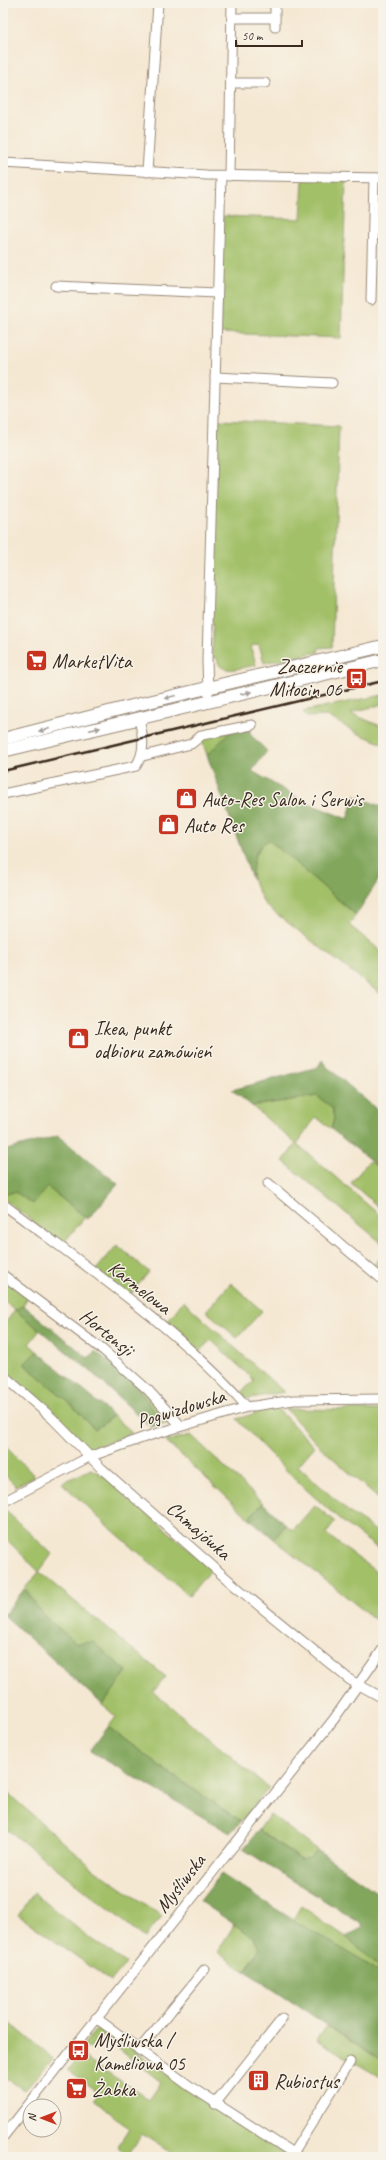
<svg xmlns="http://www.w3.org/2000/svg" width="386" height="2160" font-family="Caveat,sans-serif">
<rect width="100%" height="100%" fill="#f7f3e8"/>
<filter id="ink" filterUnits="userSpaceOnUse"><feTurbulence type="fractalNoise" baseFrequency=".025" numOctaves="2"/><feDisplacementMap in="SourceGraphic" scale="8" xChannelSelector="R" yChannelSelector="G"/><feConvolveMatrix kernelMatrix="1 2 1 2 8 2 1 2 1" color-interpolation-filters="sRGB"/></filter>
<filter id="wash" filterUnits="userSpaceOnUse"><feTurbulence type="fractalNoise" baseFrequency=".012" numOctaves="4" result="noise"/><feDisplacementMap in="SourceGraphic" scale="16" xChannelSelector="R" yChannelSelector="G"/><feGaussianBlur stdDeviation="0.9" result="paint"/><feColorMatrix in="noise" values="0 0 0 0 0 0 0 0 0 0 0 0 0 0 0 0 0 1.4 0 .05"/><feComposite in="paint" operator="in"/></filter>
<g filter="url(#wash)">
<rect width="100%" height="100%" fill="#f5e8d3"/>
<g fill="#a2c068" stroke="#6e7543">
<path d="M303 179 346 180 341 338 220 333 223 216 301 219Z"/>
<path d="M219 420 339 426 332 647 318 648 319 652 264 663 259 644 251 646 256 665C243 667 219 677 217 658L212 657 213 630 211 612 217 422Z"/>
<path d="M383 695V704L350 713 383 727V744L357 733 327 716 307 717 303 711Z"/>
<path d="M230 732 207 755 201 738Z"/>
<path d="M269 840 356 915 349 925 383 953V996L265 905 252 879 253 861 262 844Z"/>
<path d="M317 1096 332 1108 334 1119 331 1129 316 1117 297 1144 383 1218V1244L283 1161 296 1144 252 1106Z"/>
<path d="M369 1161 383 1170V1211L351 1183Z"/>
<path d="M47 1187 85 1217 62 1245 4 1199 3 1200V1194Z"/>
<path d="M117 1245 149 1272 129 1296 96 1270Z"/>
<path d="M383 1254V1276L372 1267Z"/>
<path d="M3 1278 28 1297 23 1305 16 1310 40 1330 29 1344 37 1351 24 1364 70 1403 95 1430 113 1416 132 1433 88 1451 76 1435 3 1368V1326L15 1310 3 1300Z"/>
<path d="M231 1283 262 1311 237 1338 206 1311Z"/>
<path d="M183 1301 284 1392 246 1399 241 1393 254 1380 211 1340 197 1353 165 1325Z"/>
<path d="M132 1380 171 1417 172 1421 151 1427 161 1420Z"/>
<path d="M272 1408 280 1411 314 1447 298 1466 349 1512 383 1536V1552C328 1514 282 1468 237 1419Z"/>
<path d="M286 1409 383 1410V1503L317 1444Z"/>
<path d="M191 1435 263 1503 249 1518 166 1441Z"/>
<path d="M3 1444 35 1476 16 1486 3 1473Z"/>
<path d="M91 1469 109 1479 211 1569 189 1596 102 1521 62 1483Z"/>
<path d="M315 1505 335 1522 326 1534 383 1577V1626L274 1539 286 1525 293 1530Z"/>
<path d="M6 1511 52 1554 39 1572 166 1677 153 1692 269 1788 241 1821 172 1775 108 1727 116 1717 103 1705 127 1671 76 1644 42 1614 25 1588 39 1572 3 1536V1513Z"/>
<path d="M3 1789 94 1869 162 1916 145 1938 3 1826Z"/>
<path d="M270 1814 317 1850 310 1858 302 1860 259 1830Z"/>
<path d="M34 1893 88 1937 126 1963 111 1981 18 1915Z"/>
<path d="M301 1906 346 1937 377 1964 383 1967V1973H379L362 1960 292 1921Z"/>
<path d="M235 1924 253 1937 260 1949 245 1971 217 1952Z"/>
<path d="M3 2017 53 2059 24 2090 3 2076Z"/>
<path d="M327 2026 383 2062V2079L317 2040Z"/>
<path d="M98 2027 108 2031 231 2120 291 2157H177L142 2134 128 2155 118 2146 129 2129 94 2099 99 2093 67 2070 82 2053 91 2062 149 2099 161 2082 102 2036 87 2049 83 2045Z"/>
</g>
<g fill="#81a65c" stroke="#5e683d">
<path d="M249 729 251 735 267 751 252 771 303 801 347 819 355 796 383 807V873L356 915 269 840C253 848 253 863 252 879L207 755 230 732Z"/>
<path d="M322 1060 326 1066 383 1115V1170L331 1129 334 1119 332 1108 317 1096 252 1106 232 1090 318 1067Z"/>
<path d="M58 1136 118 1184 88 1219 47 1187 33 1204 15 1192 3 1194V1172L6 1168H3V1151Z"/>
<path d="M23 1305 88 1358 95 1351 132 1380 161 1420 151 1427 89 1370 15 1310Z"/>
<path d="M37 1351 103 1407 113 1416 95 1430 70 1403 24 1364Z"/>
<path d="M263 1503 286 1525 274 1539 249 1518Z"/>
<path d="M25 1588 42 1614 76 1643 93 1642 127 1671 103 1705 4 1615Z"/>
<path d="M108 1727 172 1775 241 1821 230 1833 90 1751Z"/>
<path d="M259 1830 301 1860 310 1858 317 1850 379 1894 383 1889V1967L377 1964 346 1937 362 1928 360 1923 243 1849Z"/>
<path d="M221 1874C267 1904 312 1932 360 1959 367 1963 374 1972 383 1973V2062L245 1971 260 1949 253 1937 200 1901Z"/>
</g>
</g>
<g filter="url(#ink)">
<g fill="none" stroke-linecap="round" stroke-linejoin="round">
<defs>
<g id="minor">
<path d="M232 18H275"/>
<path d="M275 27V3"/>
<path d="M231 83H265"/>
<path d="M3 163 207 175 383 178"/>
<path d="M147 172 158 3"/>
<path d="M229 176 232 3"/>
<path d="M56 286 217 293"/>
<path d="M371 300 374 178"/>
<path d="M215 377 332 383"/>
<path d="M208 693 207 660 221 176"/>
<path d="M143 756 191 744 202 735 252 725"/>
<path d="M3 794 136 766C146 751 143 736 139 719"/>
<path d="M268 1183 383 1280"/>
<path d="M3 1204C84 1265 181 1331 247 1407"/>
<path d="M3 1275 103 1350 148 1390 181 1426"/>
<path d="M3 1375 52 1418 101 1468 235 1586 350 1680 383 1698"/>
<path d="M3 1502 89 1457 145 1437 247 1407 294 1400 383 1399"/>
<path d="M96 2018 191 2087 299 2157"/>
<path d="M139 2050 205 1969"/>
<path d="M215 2104 282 2019"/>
<path d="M3 2137 334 1719 383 1649"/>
<path d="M293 2153 350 2062"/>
</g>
<g id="major">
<path d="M3 739 136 705 383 646"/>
<path d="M3 751 383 660"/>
</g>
</defs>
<use href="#minor" stroke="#988978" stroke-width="11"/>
<use href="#major" stroke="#988978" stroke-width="14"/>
<use href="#minor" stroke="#fff" stroke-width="9"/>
<use href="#major" stroke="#fff" stroke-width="12"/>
<path stroke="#3b2a1e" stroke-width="2.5" d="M3 771 383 681"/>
</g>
<defs><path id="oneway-solid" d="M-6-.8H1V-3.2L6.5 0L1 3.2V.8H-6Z"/></defs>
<g fill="#a79f9a">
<use href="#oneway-solid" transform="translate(246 693) rotate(-13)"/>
<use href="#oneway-solid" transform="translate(170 697) rotate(166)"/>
<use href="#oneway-solid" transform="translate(95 729) rotate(-13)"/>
<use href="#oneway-solid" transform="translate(44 730) rotate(166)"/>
</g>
</g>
<defs>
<symbol id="supermarket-square" viewBox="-11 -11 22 22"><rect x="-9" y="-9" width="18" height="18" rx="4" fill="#c8321e" stroke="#f7f3e8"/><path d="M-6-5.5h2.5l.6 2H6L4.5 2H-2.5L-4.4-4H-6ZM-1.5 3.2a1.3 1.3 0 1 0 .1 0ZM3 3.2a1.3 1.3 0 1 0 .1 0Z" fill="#fff"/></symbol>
<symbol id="bus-square" viewBox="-11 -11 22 22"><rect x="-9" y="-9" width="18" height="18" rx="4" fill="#c8321e" stroke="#f7f3e8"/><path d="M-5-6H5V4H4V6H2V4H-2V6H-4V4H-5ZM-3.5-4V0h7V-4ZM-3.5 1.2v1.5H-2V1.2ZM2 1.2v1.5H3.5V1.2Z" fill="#fff"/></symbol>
<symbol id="shop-square" viewBox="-11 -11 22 22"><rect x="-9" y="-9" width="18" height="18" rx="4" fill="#c8321e" stroke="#f7f3e8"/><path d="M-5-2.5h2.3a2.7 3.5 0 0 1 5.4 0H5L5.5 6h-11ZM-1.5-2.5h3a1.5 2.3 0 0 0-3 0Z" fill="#fff"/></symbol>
<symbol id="building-square" viewBox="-11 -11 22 22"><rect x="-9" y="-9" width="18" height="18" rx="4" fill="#c8321e" stroke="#f7f3e8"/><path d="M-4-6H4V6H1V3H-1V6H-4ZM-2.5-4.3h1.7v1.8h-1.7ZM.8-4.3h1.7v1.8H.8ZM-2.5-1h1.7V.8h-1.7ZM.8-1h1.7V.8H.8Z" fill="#fff"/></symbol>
</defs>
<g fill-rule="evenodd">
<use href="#supermarket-square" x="24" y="648" width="25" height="25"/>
<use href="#bus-square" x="344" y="666" width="25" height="25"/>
<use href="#shop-square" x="174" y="786" width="25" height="25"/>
<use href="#shop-square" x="156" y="812" width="25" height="25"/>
<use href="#shop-square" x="66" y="1026" width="25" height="25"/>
<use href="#bus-square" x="66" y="2038" width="25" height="25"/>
<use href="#building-square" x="246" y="2068" width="25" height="25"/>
<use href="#supermarket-square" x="64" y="2076" width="25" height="25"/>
</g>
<g text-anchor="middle" stroke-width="3" stroke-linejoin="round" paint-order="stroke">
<g font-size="20" fill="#3b2a1e" stroke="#f7f3e8" text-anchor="start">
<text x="52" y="668">MarketVita</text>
<text x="342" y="673" text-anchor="end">Zaczernie<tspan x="342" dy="23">Miłocin 06</tspan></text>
<text x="202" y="806">Auto-Res Salon i Serwis</text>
<text x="184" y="832">Auto Res</text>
<text x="94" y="1035">Ikea, punkt<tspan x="94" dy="23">odbioru zamówień</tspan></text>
<text x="94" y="2047">Myśliwska /<tspan x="94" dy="23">Kameliowa 05</tspan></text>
<text x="274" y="2088">Rubiostus</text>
<text x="92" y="2096">Żabka</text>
</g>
<g font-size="20" fill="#3b2a1e" stroke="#f7f3e8">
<text transform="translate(140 1287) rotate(38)" y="7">Karmelowa</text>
<text transform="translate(107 1332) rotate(39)" y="7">Hortensji</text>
<text transform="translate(181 1408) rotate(-17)" y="7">Pogwizdowska</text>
<text transform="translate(199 1530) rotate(41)" y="7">Chmajówka</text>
<text transform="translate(180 1883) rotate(-52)" y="7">Myśliwska</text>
</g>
</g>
<rect width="386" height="2160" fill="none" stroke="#f7f3e8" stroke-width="16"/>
<g transform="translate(42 2118) rotate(270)"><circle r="19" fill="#f7f3e8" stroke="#aca397"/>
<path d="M0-3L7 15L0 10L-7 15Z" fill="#c8321e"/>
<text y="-6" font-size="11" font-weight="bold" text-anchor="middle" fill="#3b2a1e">N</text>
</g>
<path d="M236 40v6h66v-6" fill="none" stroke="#3b2a1e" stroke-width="2"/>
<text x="242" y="40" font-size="12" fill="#3b2a1e" stroke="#f7f3e8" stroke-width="3" paint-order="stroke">50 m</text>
</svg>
